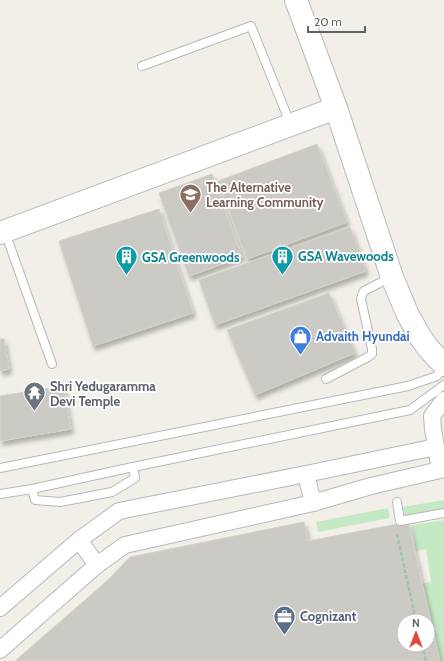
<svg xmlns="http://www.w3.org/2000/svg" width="444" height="661" font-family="Cabin,sans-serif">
<defs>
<filter id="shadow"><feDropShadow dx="2.5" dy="4.5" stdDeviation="2" flood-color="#0004"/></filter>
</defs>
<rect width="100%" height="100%" fill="#f1efe8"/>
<g fill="#c5e8c5">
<path d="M444 500V510L404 517 403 507Z"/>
<path d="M388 508 390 518 318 532 316 522Z"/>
<path d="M444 520V661H436L420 584 431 582 426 549 416 551 412 525Z"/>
</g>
<g fill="#cccac5" stroke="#d6d1c6" fill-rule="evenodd" filter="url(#shadow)">
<path d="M317 144 347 222 247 259 218 181Z"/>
<path d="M212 174 242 257 189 276 159 193Z"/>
<path d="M159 209 193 313 93 346 59 241Z"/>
<path d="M350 227 366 271 215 325 199 280Z"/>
<path d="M329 293 355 353 255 395 227 330Z"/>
<path d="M0 339H4L9 369 0 371Z"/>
<path d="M63 386 71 429 0 441V396Z"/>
<path d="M304 522 308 541 408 522 440 661H15L108 580 130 557ZM404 621H428V645H404Z"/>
</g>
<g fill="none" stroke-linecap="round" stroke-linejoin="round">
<defs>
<g id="lane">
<path d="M142 66 251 26 290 123"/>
<path d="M5 232 52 364"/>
<path d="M326 379 368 357 372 354V349L361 299 362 295 364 291 391 277"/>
<path d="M0 468 408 386 437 376 444 367"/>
<path d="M32 489 35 500 60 502 112 492 135 478 133 467"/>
<path d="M0 494 32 489 133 467 410 410 444 385"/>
<path d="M397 502 400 521 444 513"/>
</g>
<g id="street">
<path d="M306 474 313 503"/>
<path d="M79 540 97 565"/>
<path d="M0 608 79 540 119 511 306 474 436 447"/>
<path d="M0 650 97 565 125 545 313 503 371 486 440 470 433 429 432 416 444 400"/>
</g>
<g id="secondary">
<path d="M296 0 336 108 392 277 407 313 419 335 428 348 444 365"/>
<path d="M0 233 336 108"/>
</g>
</defs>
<use href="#lane" stroke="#b5b8bc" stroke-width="10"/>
<use href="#street" stroke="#b5b8bc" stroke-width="18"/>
<use href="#secondary" stroke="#b6babf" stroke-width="24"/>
<g stroke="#9cc7a9" stroke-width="2.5" stroke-dasharray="4 2" stroke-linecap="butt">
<path d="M397 534 416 621"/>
<path d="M422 645 426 661"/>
</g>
<use href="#lane" stroke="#fff" stroke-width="8"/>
<use href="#street" stroke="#fff" stroke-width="16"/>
<use href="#secondary" stroke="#fff" stroke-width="22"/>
</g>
<defs>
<symbol id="school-pin" viewBox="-11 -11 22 30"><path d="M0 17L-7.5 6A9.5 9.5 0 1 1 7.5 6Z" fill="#8d6e63" stroke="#fff"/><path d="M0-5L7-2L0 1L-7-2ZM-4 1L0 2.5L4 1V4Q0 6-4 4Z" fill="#fff"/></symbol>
<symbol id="building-pin" viewBox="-11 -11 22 30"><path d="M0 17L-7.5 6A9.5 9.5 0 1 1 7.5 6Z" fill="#0f9aa8" stroke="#fff"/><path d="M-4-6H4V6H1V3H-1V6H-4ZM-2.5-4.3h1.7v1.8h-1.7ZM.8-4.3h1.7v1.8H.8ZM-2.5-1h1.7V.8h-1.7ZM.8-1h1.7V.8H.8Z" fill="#fff"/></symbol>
<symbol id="shop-pin" viewBox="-11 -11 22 30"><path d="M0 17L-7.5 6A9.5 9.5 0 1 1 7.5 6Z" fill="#3f7fe0" stroke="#fff"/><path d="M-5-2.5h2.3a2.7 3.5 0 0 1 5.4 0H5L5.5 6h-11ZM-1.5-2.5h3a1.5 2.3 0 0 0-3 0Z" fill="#fff"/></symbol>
<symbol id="temple-pin" viewBox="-11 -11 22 30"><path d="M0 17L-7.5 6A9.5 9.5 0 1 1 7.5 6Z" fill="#6b7280" stroke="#fff"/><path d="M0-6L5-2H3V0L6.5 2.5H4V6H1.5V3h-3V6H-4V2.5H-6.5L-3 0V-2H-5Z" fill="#fff"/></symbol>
<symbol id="office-pin" viewBox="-11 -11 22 30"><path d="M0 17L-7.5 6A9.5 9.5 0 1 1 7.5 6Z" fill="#5c6f8a" stroke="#fff"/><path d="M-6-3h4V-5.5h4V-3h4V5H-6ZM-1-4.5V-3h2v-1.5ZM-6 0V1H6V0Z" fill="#fff"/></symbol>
</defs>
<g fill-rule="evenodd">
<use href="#school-pin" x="178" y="182" width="25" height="34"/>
<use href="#building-pin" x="270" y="244" width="25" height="34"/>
<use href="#building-pin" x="114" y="244" width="25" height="34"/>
<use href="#shop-pin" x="288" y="324" width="25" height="34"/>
<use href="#temple-pin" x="22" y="380" width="25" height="34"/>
<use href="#office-pin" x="272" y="604" width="25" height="34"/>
</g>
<g text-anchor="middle" stroke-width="3.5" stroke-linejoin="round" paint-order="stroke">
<g font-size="13" font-weight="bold" fill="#785e54" stroke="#fff" text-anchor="start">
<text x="206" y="192">The Alternative<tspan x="206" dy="15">Learning Community</tspan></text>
</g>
<g font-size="13" font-weight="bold" fill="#0d838f" stroke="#fff" text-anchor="start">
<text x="298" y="261">GSA Wavewoods</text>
<text x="142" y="262">GSA Greenwoods</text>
</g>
<g font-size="13" font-weight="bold" fill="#366cbe" stroke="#fff" text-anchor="start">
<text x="316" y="341">Advaith Hyundai</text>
</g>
<g font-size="13" font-weight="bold" fill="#5b616d" stroke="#fff" text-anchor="start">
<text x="50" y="391">Shri Yedugaramma<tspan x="50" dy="15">Devi Temple</tspan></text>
</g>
<g font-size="13" font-weight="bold" fill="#4e5e75" stroke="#fff" text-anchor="start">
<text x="300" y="621">Cognizant</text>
</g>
</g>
<g transform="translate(416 633)"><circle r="19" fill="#ffffff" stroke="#bfc1c3"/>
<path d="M0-3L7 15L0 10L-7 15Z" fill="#ea4335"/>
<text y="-6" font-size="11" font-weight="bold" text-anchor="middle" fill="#5f6368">N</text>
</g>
<path d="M308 26v6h57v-6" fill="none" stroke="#5f6368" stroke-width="2"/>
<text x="314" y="26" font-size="12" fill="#5f6368" stroke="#ffffff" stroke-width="3" paint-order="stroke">20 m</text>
</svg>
